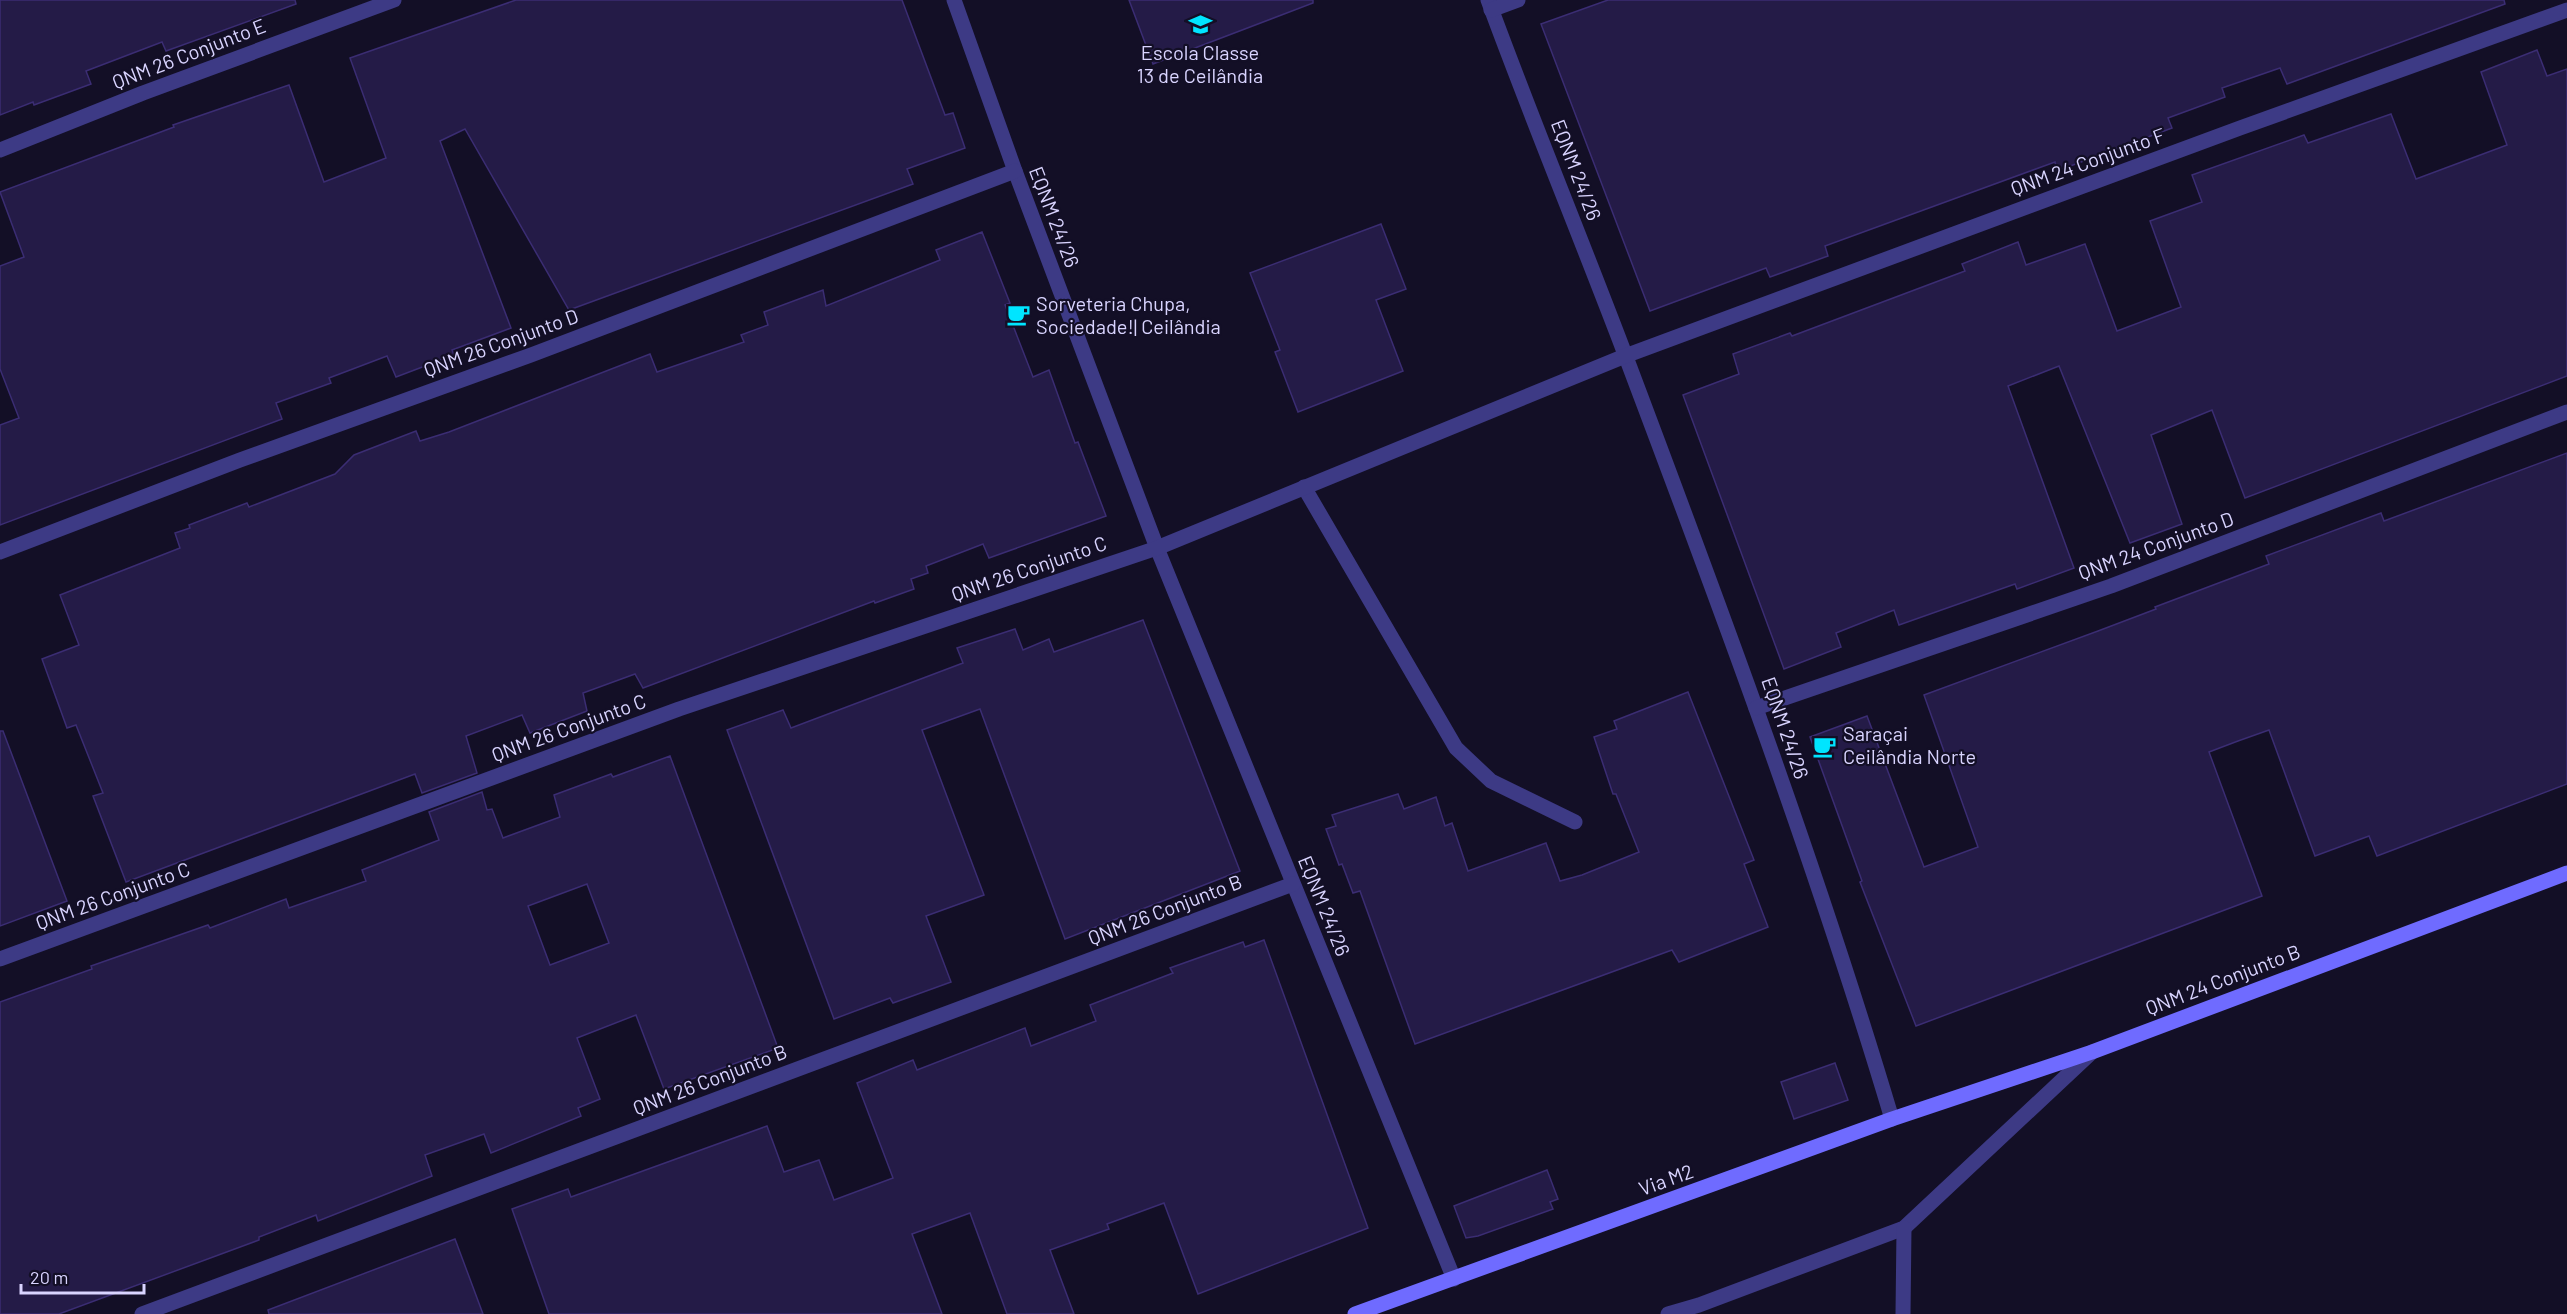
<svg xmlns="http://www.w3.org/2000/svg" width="2567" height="1314" font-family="Barlow,sans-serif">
<rect width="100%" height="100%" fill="#130f26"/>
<g fill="#241b47" stroke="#3b2d73" stroke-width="1.5" fill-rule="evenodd">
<path d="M0 0H295L296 4 166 51 162 42 86 71 91 84 34 105 33 102 0 115Z"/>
<path d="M516 0H902L945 115 953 113 965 148 907 169 913 184 569 310 465 129 440 141 511 328 452 350 454 355 396 377 387 356 329 378 331 383 276 403 282 419 0 525V425L19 418 0 369V266L24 257 0 192 174 127 173 125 289 85 324 182 386 158 350 58Z"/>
<path d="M1129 0H1313V3L1153 64Z"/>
<path d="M1608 0H2504L2505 4 2287 84 2280 68 2222 88 2225 97 2168 118 2172 128 2057 171 2055 162 1825 246 1828 256 1770 277 1766 268 1650 311 1541 24Z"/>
<path d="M2537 50 2547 76 2567 69V376L2245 498 2212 410 2151 435 2182 524 2130 543 2059 366 2008 386 2074 568 2017 589 2015 584 1899 625 1894 610 1836 633 1841 647 1784 669 1683 395 1739 374 1733 354 1790 333 1792 336 1965 271 1962 264 2018 242 2026 265 2085 244 2117 331 2181 307 2150 221 2202 202 2192 175 2304 135 2308 143 2391 114 2416 179 2507 145 2481 72Z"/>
<path d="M1381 224 1406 289 1376 300 1403 371 1298 412 1275 352 1280 350 1250 273Z"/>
<path d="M982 232 1010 303 1005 305 1033 377 1049 370 1075 443 1078 442 1106 516 989 558 983 544 926 566 928 573 911 579 914 589 875 603 874 601 643 688 635 674 583 693 587 711 530 733 522 715 466 736 477 773 422 793 415 774 126 882 93 796 103 793 76 725 67 728 42 659 79 645 60 595 180 548 175 533 190 528 189 525 247 503 249 507 335 474 354 455 416 431 420 441 449 432 650 354 657 372 744 342 741 335 768 325 764 312 823 290 826 306 940 260 936 250Z"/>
<path d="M2567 453V784L2377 856 2369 836 2315 856 2269 730 2238 741 2209 752 2262 896 1916 1026 1860 882 1862 881 1810 737 1867 716 1924 867 1978 847 1924 695 2098 631 2156 609 2155 607 2269 564 2266 556 2381 513 2384 521Z"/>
<path d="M1143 620 1240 871 1065 939 980 709 922 730 984 895 926 916 951 982 893 1003 890 998 834 1019 727 730 783 710 791 728 963 663 957 648 1015 629 1023 650 1049 639 1054 652Z"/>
<path d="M1688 692 1754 860 1744 864 1768 927 1679 962 1672 950 1415 1044 1360 891 1353 893 1342 864 1339 865 1326 829 1336 826 1332 815 1398 794 1404 809 1436 797 1445 826 1452 823 1468 871 1546 843 1560 881 1582 875 1639 852 1616 794H1613L1594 737 1617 729 1614 721Z"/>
<path d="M0 731H3L67 901 0 926Z"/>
<path d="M670 756 778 1048 664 1089 636 1015 577 1038 600 1099 578 1108 581 1116 491 1153 484 1134 425 1155 432 1176 318 1221 316 1215 259 1237V1240L59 1314H0V1002L92 969 91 966 208 925 210 928 286 899 289 908 366 881 362 870 439 840 429 812 482 792 487 810 492 809 503 838 560 817 554 795 611 774 613 777ZM587 884 609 943 550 965 528 906Z"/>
<path d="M1264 940 1368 1228 1198 1294 1164 1203 1107 1224 1109 1229 1050 1250 1074 1314H1007L970 1213 912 1234 942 1314H549L512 1209 568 1189 571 1197 767 1126 784 1172 819 1160 834 1200 893 1178 857 1083 913 1060 917 1070 1025 1028 1031 1046 1096 1021 1090 1005 1173 973 1170 968 1243 942 1245 947Z"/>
<path d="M1835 1063 1848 1100 1794 1119 1781 1082Z"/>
<path d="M1547 1170 1558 1199 1550 1202 1553 1209 1478 1236 1466 1238 1454 1206Z"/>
<path d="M455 1239 483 1314H269L268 1310Z"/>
</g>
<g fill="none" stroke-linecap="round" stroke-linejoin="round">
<g stroke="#3d3a85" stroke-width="15">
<path d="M1304 487 1456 748 1491 781 1575 822"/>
<path d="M1668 1314 1699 1305 1904 1228 2092 1052"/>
<path d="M1903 1314 1904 1228"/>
</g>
<g stroke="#3d3a85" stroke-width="15">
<path d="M954 0 1015 171 1157 548 1454 1279"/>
<path d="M1488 0C1532 120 1581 238 1626 357 1721 609 1815 861 1892 1119"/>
<path d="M1491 10 1518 0"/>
<path d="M0 150 143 93 394 0"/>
<path d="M0 552 240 460 531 355 1015 171"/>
<path d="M1756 708 2111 586 2567 412"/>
<path d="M0 959 679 709 1157 548 1625 356 2240 128 2567 10"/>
<path d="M142 1314 1293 884"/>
</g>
<path stroke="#6f6bff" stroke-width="15" d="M1355 1314 1892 1119 2092 1052 2567 873"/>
</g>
<defs>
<symbol id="school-bare" viewBox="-9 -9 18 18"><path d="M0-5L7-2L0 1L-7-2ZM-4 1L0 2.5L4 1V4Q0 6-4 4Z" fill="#00e5ff" stroke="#130f26" stroke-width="2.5" paint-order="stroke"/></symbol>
<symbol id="cafe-bare" viewBox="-9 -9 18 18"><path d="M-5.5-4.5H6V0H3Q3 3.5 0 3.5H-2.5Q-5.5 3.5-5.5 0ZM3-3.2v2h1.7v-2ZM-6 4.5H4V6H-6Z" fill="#00e5ff" stroke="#130f26" stroke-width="2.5" paint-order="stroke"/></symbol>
</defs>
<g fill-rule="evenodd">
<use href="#school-bare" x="1184" y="8" width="33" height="33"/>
<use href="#cafe-bare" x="1002" y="298" width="33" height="33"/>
<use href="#cafe-bare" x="1808" y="730" width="33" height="33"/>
</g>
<g text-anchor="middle" stroke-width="4.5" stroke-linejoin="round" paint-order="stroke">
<g font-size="20" fill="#d9d4ff" stroke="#130f26" text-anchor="start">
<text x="1200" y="60" text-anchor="middle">Escola Classe<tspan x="1200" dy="23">13 de Ceilândia</tspan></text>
<text x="1036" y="311">Sorveteria Chupa,<tspan x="1036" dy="23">Sociedade!| Ceilândia</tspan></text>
<text x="1843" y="741">Saraçai<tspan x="1843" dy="23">Ceilândia Norte</tspan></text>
</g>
<g font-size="20" fill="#d9d4ff" stroke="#130f26">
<text transform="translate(189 54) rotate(-21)" y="7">QNM 26 Conjunto E</text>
<text transform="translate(2088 162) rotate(-20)" y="7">QNM 24 Conjunto F</text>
<text transform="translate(1576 170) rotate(69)" y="7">EQNM 24/26</text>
<text transform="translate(1054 217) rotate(69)" y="7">EQNM 24/26</text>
<text transform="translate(501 343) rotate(-20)" y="7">QNM 26 Conjunto D</text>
<text transform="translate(2156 546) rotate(-20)" y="7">QNM 24 Conjunto D</text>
<text transform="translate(1029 569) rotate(-19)" y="7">QNM 26 Conjunto C</text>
<text transform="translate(569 728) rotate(-20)" y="7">QNM 26 Conjunto C</text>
<text transform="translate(1785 728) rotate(71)" y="7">EQNM 24/26</text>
<text transform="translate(113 896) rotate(-20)" y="7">QNM 26 Conjunto C</text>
<text transform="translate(1324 906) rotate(68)" y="7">EQNM 24/26</text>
<text transform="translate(1165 910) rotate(-21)" y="7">QNM 26 Conjunto B</text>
<text transform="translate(2223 980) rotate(-21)" y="7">QNM 24 Conjunto B</text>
<text transform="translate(710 1080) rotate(-21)" y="7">QNM 26 Conjunto B</text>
<text transform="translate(1666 1180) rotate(-20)" y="7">Via M2</text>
</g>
</g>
<path d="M21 1284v9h123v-9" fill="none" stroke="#d9d4ff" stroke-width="3"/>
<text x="30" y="1284" font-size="18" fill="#d9d4ff" stroke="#130f26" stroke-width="4.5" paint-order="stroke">20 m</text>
</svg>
